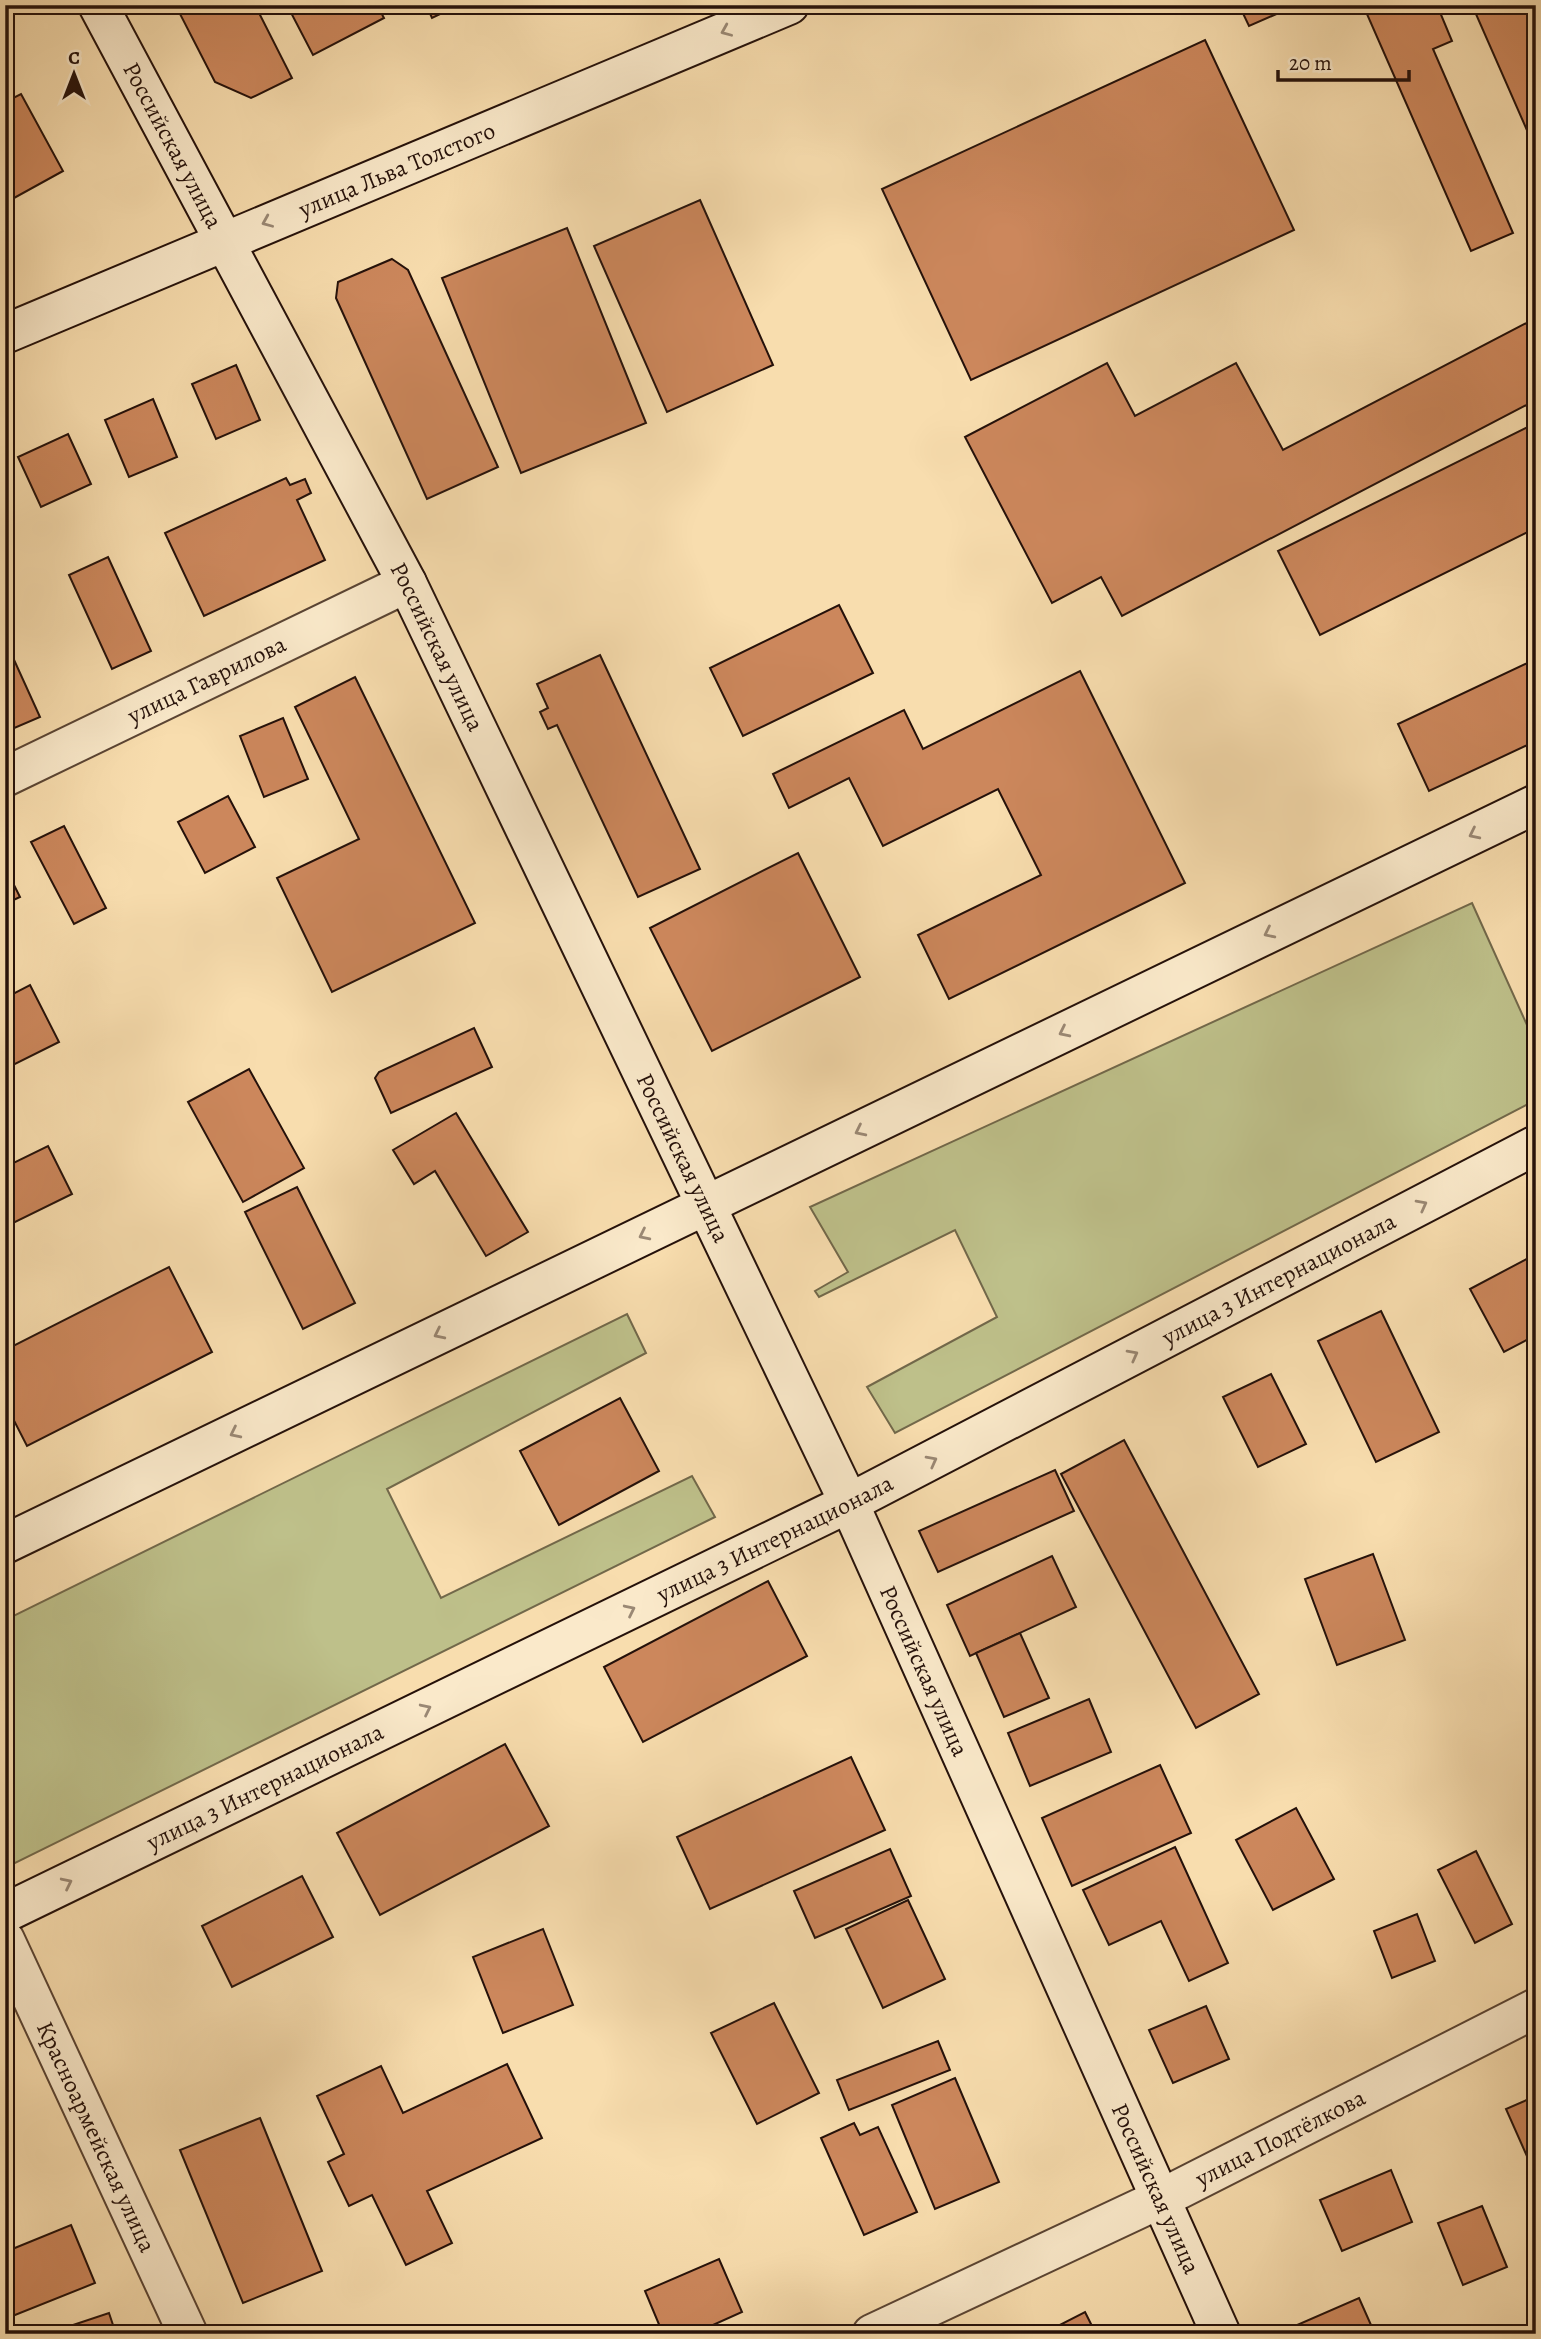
<svg xmlns="http://www.w3.org/2000/svg" width="1541" height="2339" font-family="Alegreya,serif">
<rect width="100%" height="100%" fill="#f8ddae"/>
<filter id="stains"><feTurbulence type="fractalNoise" baseFrequency=".00286" numOctaves="4"/><feColorMatrix values="0 0 0 0 .2 0 0 0 0 .09 0 0 0 0 .02 0 0 0 .5 -.17"/></filter>
<radialGradient id="worn" r=".72"><stop offset=".6" stop-color="#630" stop-opacity="0"/><stop offset="1" stop-color="#630" stop-opacity=".3"/></radialGradient>
<g fill="#bec08a" stroke="#72684a" stroke-width="2">
<path d="M1472 903 1536 1045V1100L895 1433 867 1387 997 1317 955 1230 819 1297 815 1291 848 1272 810 1207Z"/>
<path d="M627 1314 646 1353 387 1489 441 1598 692 1476 715 1517 5 1868V1620Z"/>
</g>
<g fill="#cc875c" stroke="#25110a" stroke-width="2">
<path d="M192 5H255L292 78 251 98 215 82 179 12Z"/>
<path d="M287 5H377L384 18 313 55Z"/>
<path d="M426 5H459L432 18Z"/>
<path d="M1239 5H1297L1249 26Z"/>
<path d="M1363 5H1437L1452 41 1433 49 1513 233 1471 251Z"/>
<path d="M1472 5H1536V143L1533 144Z"/>
<path d="M1205 40 1294 230 971 380 882 189Z"/>
<path d="M21 94 63 171 5 203V102Z"/>
<path d="M700 200 773 365 667 412 594 246Z"/>
<path d="M567 228 646 423 521 473 442 278Z"/>
<path d="M392 259 408 270 498 467 427 499 336 298 338 282Z"/>
<path d="M1536 318V400L1122 616 1101 577 1052 603 965 437 1107 363 1135 416 1236 363 1283 450Z"/>
<path d="M236 365 260 420 216 439 192 384Z"/>
<path d="M153 399 177 457 129 477 105 420Z"/>
<path d="M1536 423V528L1320 635 1278 551Z"/>
<path d="M68 434 91 484 41 507 18 457Z"/>
<path d="M286 478 290 485 305 479 311 493 297 500 325 560 204 616 165 533Z"/>
<path d="M108 557 151 651 112 669 69 575Z"/>
<path d="M839 605 873 673 743 736 710 668Z"/>
<path d="M10 651 40 717 5 732V653Z"/>
<path d="M600 655 700 869 638 897 557 725 548 729 540 712 548 708 537 684Z"/>
<path d="M1536 659V741L1429 791 1398 724Z"/>
<path d="M1080 671 1185 883 949 999 918 935 1041 875 998 789 883 846 849 778 789 808 773 774 904 710 923 749Z"/>
<path d="M355 677 475 923 332 992 277 878 359 839 295 707Z"/>
<path d="M283 718 308 779 264 797 240 736Z"/>
<path d="M228 796 255 847 205 873 178 822Z"/>
<path d="M64 826 106 908 74 924 31 842Z"/>
<path d="M798 853 860 977 712 1051 650 928Z"/>
<path d="M5 867 20 897 5 904Z"/>
<path d="M30 985 59 1042 5 1069V998Z"/>
<path d="M474 1028 492 1067 391 1113 375 1078 379 1072Z"/>
<path d="M249 1069 304 1168 243 1202 188 1102Z"/>
<path d="M456 1113 528 1232 486 1256 435 1171 414 1184 393 1150Z"/>
<path d="M48 1146 72 1194 5 1227V1167Z"/>
<path d="M297 1187 355 1303 303 1329 245 1212Z"/>
<path d="M1536 1254V1335L1504 1352 1470 1289Z"/>
<path d="M169 1267 212 1352 27 1446 5 1403V1350Z"/>
<path d="M1381 1311 1439 1432 1376 1462 1318 1341Z"/>
<path d="M1271 1374 1306 1444 1258 1467 1223 1397Z"/>
<path d="M620 1398 659 1471 559 1525 520 1451Z"/>
<path d="M1124 1440 1259 1694 1196 1728 1061 1474Z"/>
<path d="M1055 1470 1074 1511 938 1572 919 1531Z"/>
<path d="M1373 1554 1405 1640 1337 1665 1305 1579Z"/>
<path d="M1052 1556 1076 1607 970 1656 947 1605Z"/>
<path d="M768 1581 807 1656 643 1742 604 1667Z"/>
<path d="M1020 1633 1049 1698 1004 1717 976 1653Z"/>
<path d="M1089 1699 1111 1752 1030 1786 1008 1733Z"/>
<path d="M505 1744 549 1826 380 1915 337 1833Z"/>
<path d="M851 1757 885 1830 710 1909 677 1837Z"/>
<path d="M1160 1765 1191 1833 1072 1886 1042 1818Z"/>
<path d="M1296 1808 1334 1879 1273 1910 1236 1840Z"/>
<path d="M1175 1847 1228 1963 1189 1981 1161 1921 1109 1945 1083 1890Z"/>
<path d="M890 1849 911 1896 815 1938 794 1891Z"/>
<path d="M1476 1851 1512 1924 1475 1943 1438 1870Z"/>
<path d="M302 1876 333 1937 232 1987 202 1926Z"/>
<path d="M908 1900 945 1979 883 2008 846 1929Z"/>
<path d="M1417 1914 1435 1961 1392 1978 1374 1931Z"/>
<path d="M543 1929 573 2005 503 2033 473 1957Z"/>
<path d="M774 2003 819 2093 757 2124 711 2033Z"/>
<path d="M1206 2006 1229 2059 1173 2083 1149 2030Z"/>
<path d="M938 2041 950 2070 849 2110 837 2080Z"/>
<path d="M507 2064 542 2138 427 2191 452 2243 406 2265 372 2195 349 2206 328 2162 344 2154 317 2096 381 2066 403 2113Z"/>
<path d="M955 2078 999 2182 935 2209 892 2105Z"/>
<path d="M1536 2096V2161L1530 2163 1506 2109Z"/>
<path d="M260 2118 322 2271 243 2303 180 2150Z"/>
<path d="M854 2123 860 2135 878 2127 917 2212 864 2235 821 2138Z"/>
<path d="M1391 2170 1412 2222 1342 2251 1320 2200Z"/>
<path d="M1482 2206 1507 2267 1463 2285 1438 2223Z"/>
<path d="M71 2225 95 2283 5 2319V2252Z"/>
<path d="M719 2259 742 2312 693 2334H663L645 2291Z"/>
<path d="M1359 2298 1375 2334H1282L1281 2332Z"/>
<path d="M1085 2312 1096 2334H1049L1048 2331Z"/>
<path d="M109 2313 116 2334H46Z"/>
</g>
<g fill="none" stroke-linecap="round" stroke-linejoin="round">
<defs>
<g id="street">
<path id="s1" d="M5 777 407 583"/>
<path id="s2" d="M5 1940 188 2334"/>
<path id="s3" d="M872 2334 1162 2198 1536 2008"/>
</g>
<g id="secondary">
<path id="s4" d="M98 5 407 583 849 1503 1221 2334"/>
<path id="s5" d="M5 334 789 5"/>
<path d="M5 1544 1536 804"/>
<path id="s6" d="M5 1913 849 1503 1536 1145"/>
</g>
</defs>
<use href="#street" stroke="#5a4433" stroke-width="42"/>
<use href="#secondary" stroke="#25110a" stroke-width="42"/>
<use href="#street" stroke="#fae9ca" stroke-width="38"/>
<use href="#secondary" stroke="#fae9ca" stroke-width="38"/>
</g>
<defs><path id="oneway-chevron" d="M-2-3.5L2.5 0L-2 3.5" fill="none" stroke-width="1.6" stroke-linecap="round" stroke-linejoin="round" transform="scale(1.75)"/></defs>
<g stroke="#9a8874">
<use href="#oneway-chevron" transform="translate(726 31) rotate(157)"/>
<use href="#oneway-chevron" transform="translate(267 222) rotate(157)"/>
<use href="#oneway-chevron" transform="translate(1474 834) rotate(154)"/>
<use href="#oneway-chevron" transform="translate(1269 933) rotate(154)"/>
<use href="#oneway-chevron" transform="translate(1064 1032) rotate(154)"/>
<use href="#oneway-chevron" transform="translate(860 1131) rotate(154)"/>
<use href="#oneway-chevron" transform="translate(1422 1205) rotate(-28)"/>
<use href="#oneway-chevron" transform="translate(644 1235) rotate(154)"/>
<use href="#oneway-chevron" transform="translate(439 1334) rotate(154)"/>
<use href="#oneway-chevron" transform="translate(1133 1355) rotate(-28)"/>
<use href="#oneway-chevron" transform="translate(235 1433) rotate(154)"/>
<use href="#oneway-chevron" transform="translate(932 1461) rotate(-28)"/>
<use href="#oneway-chevron" transform="translate(630 1610) rotate(-26)"/>
<use href="#oneway-chevron" transform="translate(426 1709) rotate(-26)"/>
<use href="#oneway-chevron" transform="translate(67 1883) rotate(-26)"/>
</g>
<g text-anchor="middle" stroke-width="5" stroke-linejoin="round" paint-order="stroke">
<g font-size="24" fill="#25110a" stroke="#fae9ca">
<text dy="8" stroke="none"><textPath href="#s4" startOffset="159">Российская улица</textPath></text>
<text dy="8" stroke="none"><textPath href="#s5" startOffset="425">улица Льва Толстого</textPath></text>
<text dy="8" stroke="none"><textPath href="#s4" startOffset="726">Российская улица</textPath></text>
<text dy="8" stroke="none"><textPath href="#s1" startOffset="224">улица Гаврилова</textPath></text>
<text dy="8" stroke="none"><textPath href="#s4" startOffset="1293">Российская улица</textPath></text>
<text dy="8" stroke="none"><textPath href="#s6" startOffset="1423">улица 3 Интернационала</textPath></text>
<text dy="8" stroke="none"><textPath href="#s6" startOffset="856">улица 3 Интернационала</textPath></text>
<text dy="8" stroke="none"><textPath href="#s4" startOffset="1860">Российская улица</textPath></text>
<text dy="8" stroke="none"><textPath href="#s6" startOffset="289">улица 3 Интернационала</textPath></text>
<text dy="8" stroke="none"><textPath href="#s2" startOffset="217">Красноармейская улица</textPath></text>
<text dy="8" stroke="none"><textPath href="#s3" startOffset="453">улица Подтёлкова</textPath></text>
<text dy="8" stroke="none"><textPath href="#s4" startOffset="2427">Российская улица</textPath></text>
</g>
</g>
<rect width="1541" height="2339" fill="none" stroke="#f8ddae" stroke-width="28"/>
<rect x="7" y="7" width="1527" height="2325" fill="none" stroke="#25110a" stroke-width="3.5"/>
<rect x="14" y="14" width="1513" height="2311" fill="none" stroke="#25110a" stroke-width="2"/>
<g transform="translate(74 74)" stroke="#fae9ca" stroke-width="5" paint-order="stroke">
<path d="M0-5L12 26L0 18L-12 26Z" fill="#25110a"/>
<text y="-10" font-size="19" font-weight="bold" text-anchor="middle" fill="#25110a">С</text>
</g>
<path d="M1278 70v10h131v-10" fill="none" stroke="#25110a" stroke-width="3.5"/>
<text x="1289" y="70" font-size="21" fill="#25110a" stroke="#fae9ca" stroke-width="5" paint-order="stroke">20 m</text>
<rect width="100%" height="100%" filter="url(#stains)"/>
<rect width="100%" height="100%" fill="url(#worn)"/>
</svg>
